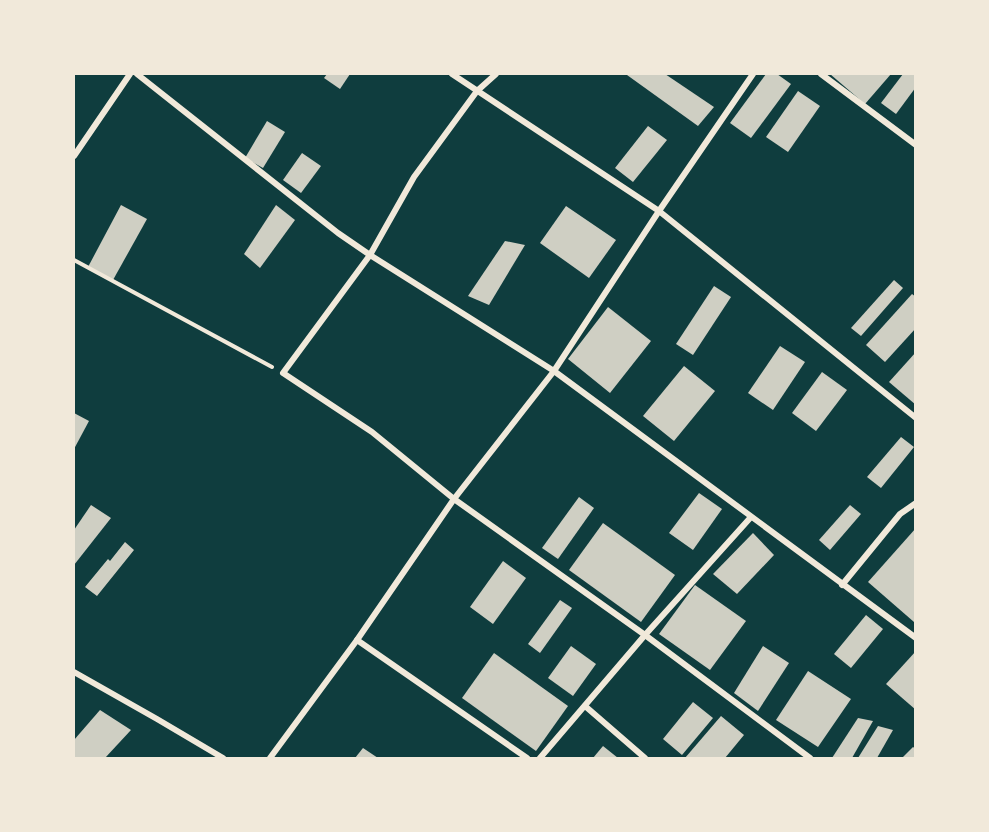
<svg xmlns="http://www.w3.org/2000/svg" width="989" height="832" font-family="'Roboto Condensed',sans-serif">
<rect width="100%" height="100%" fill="#0f3d3e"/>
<g fill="#cfcfc3">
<path d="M327 74H350L340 89 324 78Z"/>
<path d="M628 74H665L714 107 698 126 627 75Z"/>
<path d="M766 74H777L791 84 751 138 730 123Z"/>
<path d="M830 74H891L865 104Z"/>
<path d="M903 74H916V87L896 114 881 103Z"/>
<path d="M798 91 820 106 788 152 766 137Z"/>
<path d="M267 121 285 132 263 168 245 158Z"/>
<path d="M648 126 667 140 633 182 615 168Z"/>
<path d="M302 153 321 166 301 193 283 180Z"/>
<path d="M121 205 147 219 113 280 88 267Z"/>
<path d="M276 205 295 220 260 268 244 254Z"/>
<path d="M566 206 616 240 589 278 540 243Z"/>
<path d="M505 241 525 245 489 305 468 296Z"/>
<path d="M894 280 903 288 861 336 851 328Z"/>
<path d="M714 286 731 297 693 355 676 344Z"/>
<path d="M912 294 916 297V328L885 362 866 345Z"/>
<path d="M608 307 651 341 610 393 568 359Z"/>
<path d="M780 346 805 362 773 410 748 393Z"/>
<path d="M916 352V405L889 382Z"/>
<path d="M684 366 715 391 674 441 643 416Z"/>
<path d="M822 372 847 390 816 431 792 413Z"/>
<path d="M74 413 89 421 74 449Z"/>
<path d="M901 437 914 447 881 488 867 477Z"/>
<path d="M699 493 722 509 693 550 669 533Z"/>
<path d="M579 497 594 508 558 559 542 548Z"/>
<path d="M91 505 111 518 74 565V530Z"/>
<path d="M850 505 861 514 830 550 819 540Z"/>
<path d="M603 523 675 575 641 622 569 570Z"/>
<path d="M916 528V621L914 622 868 582Z"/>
<path d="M753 533 774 555 737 594 713 574Z"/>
<path d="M125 542 134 550 97 596 85 587 108 559 110 561Z"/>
<path d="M503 561 526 578 493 624 470 607Z"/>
<path d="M695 585 746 621 710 670 659 634Z"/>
<path d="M560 600 572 608 540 653 528 644Z"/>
<path d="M866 615 883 629 851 668 834 654Z"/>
<path d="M571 646 596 664 573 696 548 678Z"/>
<path d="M763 646 789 663 758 711 734 693Z"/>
<path d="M916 651V710L886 684Z"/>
<path d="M494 653 568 706 536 751 462 698Z"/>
<path d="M808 671 851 699 818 747 776 720Z"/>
<path d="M693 702 713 718 682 755 663 739Z"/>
<path d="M100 710 131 730 105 758H74V740Z"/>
<path d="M721 716 744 735 725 758H685Z"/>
<path d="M858 718 873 721 852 758H832Z"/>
<path d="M878 726 893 730 877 758H858Z"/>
<path d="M603 746 618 758H593Z"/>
<path d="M913 747 916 749V758H902Z"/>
<path d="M363 748 378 758H355Z"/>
</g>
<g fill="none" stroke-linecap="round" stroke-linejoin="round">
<path stroke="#f1e9da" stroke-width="4" d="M74 260 272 367"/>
<g stroke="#f1e9da" stroke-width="6">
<path d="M137 74 338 233 370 255 554 371 916 638"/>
<path d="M452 74 659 211 916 418"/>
<path d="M496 74 477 91 414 177 370 255 283 373 372 432 454 499 645 635 810 758"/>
<path d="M821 74 916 145"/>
<path d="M74 156 130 74"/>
<path d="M842 585 900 514 916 503"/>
<path d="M357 640 527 758"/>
<path d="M74 672 157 719 223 758"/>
<path d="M585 706 645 758"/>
<path d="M270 758 357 640 454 499 554 371 659 211 753 74"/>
<path d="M540 758 645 635 751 517"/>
</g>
</g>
<rect width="989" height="832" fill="none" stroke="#f1e9da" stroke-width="150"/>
</svg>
